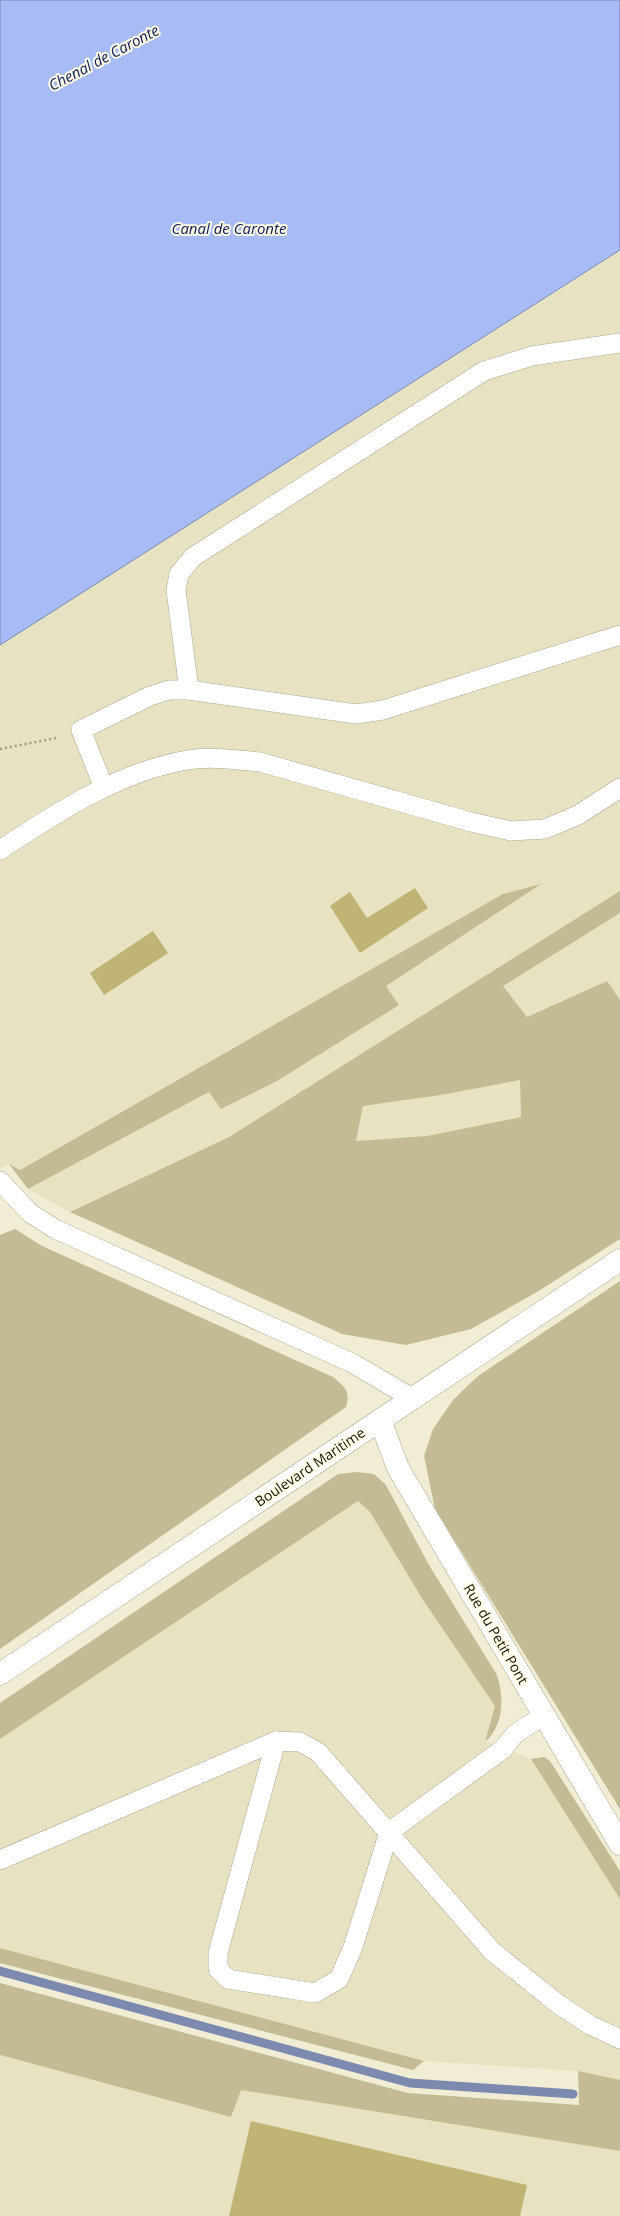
<svg xmlns="http://www.w3.org/2000/svg" width="620" height="2216" font-family="'Open Sans',sans-serif">
<rect width="100%" height="100%" fill="#f1edd5"/>
<g fill="#e7e2c2">
<path d="M620 251V891L229 1137 70 1212 28 1189 210 1092 221 1109 277 1081 399 1005 386 986 539 885 503 894 19 1170 9 1164 0 1169V645Z"/>
<path d="M620 913V1000L607 981 527 1017 503 986Z"/>
<path d="M520 1080 522 1117 427 1136 356 1141 363 1106 441 1095Z"/>
<path d="M358 1501 370 1512 423 1600 495 1706 485 1742 531 1759 620 1899V2080L578 2071 424 2061 0 1948V1739Z"/>
<path d="M0 2055 231 2117 240 2090 620 2151V2216H0Z"/>
</g>
<g fill="#c2bb94" fill-rule="evenodd">
<path d="M541 884 386 986 399 1005 277 1081 221 1109 209 1092 28 1189 9 1164 20 1170 503 894Z"/>
<path d="M620 891V913L503 986 527 1017 607 981 620 1000V1239L537 1292 471 1329 406 1345 342 1334 70 1212 229 1137ZM520 1080 521 1117 427 1136 356 1141 363 1106 441 1095Z"/>
<path d="M15 1229 42 1246 333 1377C344 1386 351 1391 346 1407L0 1649V1235Z"/>
<path d="M620 1281V1809L435 1509 424 1456 433 1429 453 1400 478 1376Z"/>
<path d="M357 1472 374 1474 386 1485 429 1565 497 1675C504 1697 504 1726 485 1742L495 1706 423 1600 370 1512 358 1501 0 1739V1703L338 1474Z"/>
<path d="M544 1757 550 1761 620 1871V1899L531 1759Z"/>
<path d="M0 1948 424 2061 413 2070 0 1963Z"/>
<path d="M0 1983 408 2093 579 2105 578 2071 620 2080V2151L241 2090 231 2117 0 2055Z"/>
</g>
<path fill="#a7bcf6" stroke="#7c8ab0" d="M0 0H620V250L0 645Z"/>
<g fill="none" stroke-linecap="round" stroke-linejoin="round">
<path stroke="#7c8ab0" stroke-width="9" d="M0 1971 410 2083 573 2094"/>
</g>
<g fill="#bfb473">
<path d="M415 888 428 908 360 953 330 906 350 892 367 918Z"/>
<path d="M153 931 168 953 104 995 90 973Z"/>
<path d="M251 2121 527 2185 520 2216H229Z"/>
</g>
<g fill="none" stroke-linecap="round" stroke-linejoin="round">
<defs>
<g id="service">
<path d="M189 690 176 590 179 574 193 557 484 371 532 356 620 343"/>
<path d="M104 788 81 730 150 696 169 690H189L356 714 383 710 620 635"/>
<path d="M0 850C57 812 119 772 187 760 211 756 237 760 260 762L471 822 511 831 545 829 578 815 620 788"/>
<path d="M0 1181 30 1213 55 1229 352 1363 412 1398"/>
<path d="M276 1741 218 1953V1969L228 1979 315 1993 339 1979 353 1947 389 1832 503 1749 515 1734 544 1715"/>
<path d="M0 1860 276 1741 300 1742 318 1752 492 1951 558 2004 590 2025 620 2039"/>
</g>
<g id="minor">
<path d="M380 1420 398 1468 620 1844"/>
<path d="M0 1674 620 1260"/>
</g>
</defs>
<use href="#service" stroke="#ada993" stroke-width="20"/>
<use href="#minor" stroke="#ada993" stroke-width="23"/>
<path stroke="#9e9b89" stroke-width="2.5" stroke-dasharray="2 3" stroke-linecap="butt" d="M0 749 56 738"/>
<use href="#service" stroke="#fff" stroke-width="19"/>
<use href="#minor" stroke="#fff" stroke-width="22"/>
</g>
<g text-anchor="middle" stroke-width="4" stroke-linejoin="round" paint-order="stroke">
<g font-size="14" fill="#17150d" stroke="#fefbe2">
<text transform="translate(310 1467) rotate(-34)" y="5">Boulevard Maritime</text>
<text transform="translate(496 1634) rotate(60)" y="5">Rue du Petit Pont</text>
</g>
<g font-size="15" font-style="italic" fill="#132061" stroke="#fefbe2">
<text transform="translate(104 58) rotate(-28)" y="5">Chenal de Caronte</text>
<text x="229" y="234">Canal de Caronte</text>
</g>
</g>
</svg>
